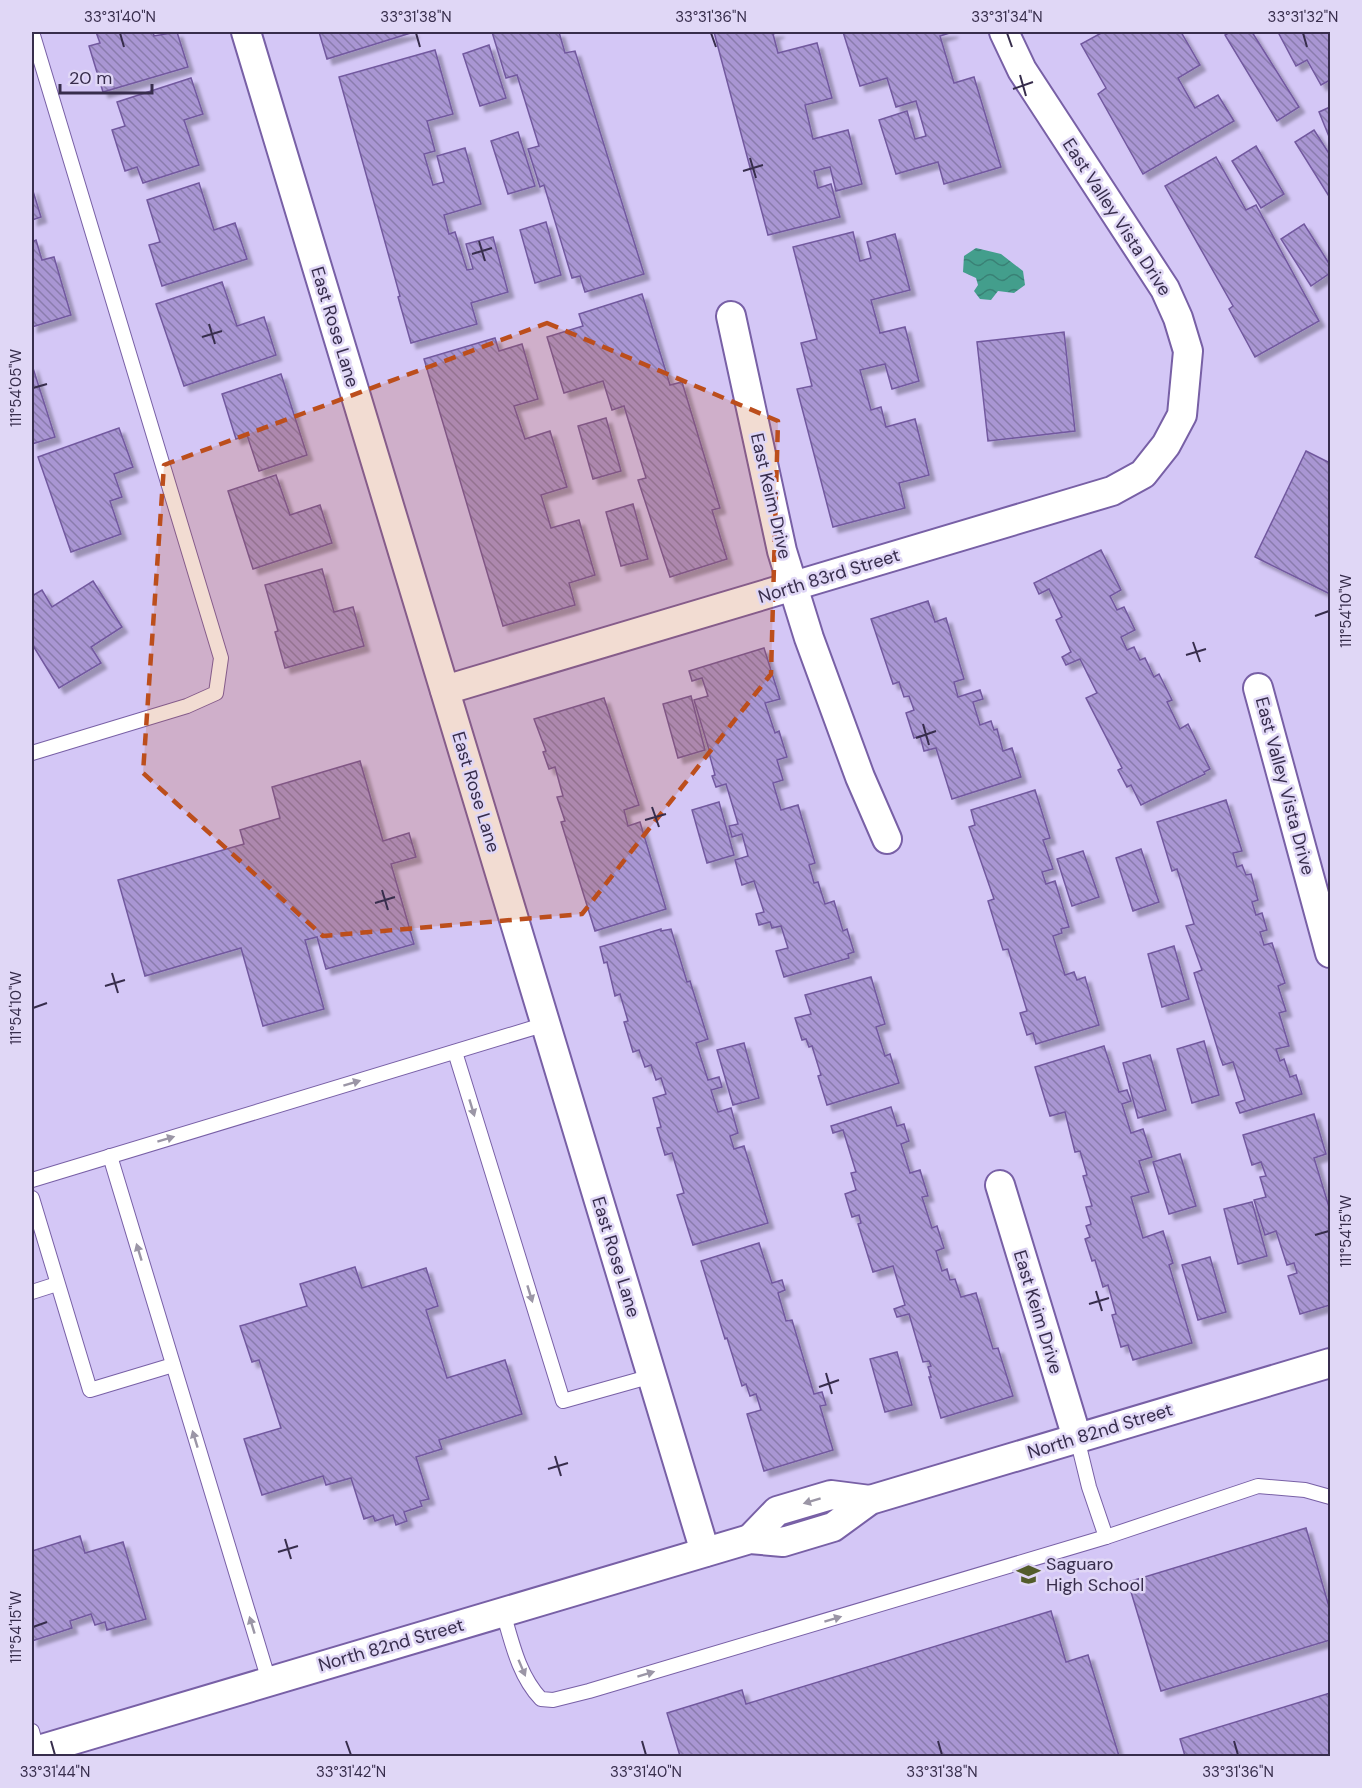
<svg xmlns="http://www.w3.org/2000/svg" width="1362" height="1788" font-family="'DM Sans',sans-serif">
<defs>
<pattern id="water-waves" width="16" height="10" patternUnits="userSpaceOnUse" patternTransform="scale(1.5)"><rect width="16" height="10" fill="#439e8c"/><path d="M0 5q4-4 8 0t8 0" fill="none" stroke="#398175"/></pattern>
<pattern id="building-back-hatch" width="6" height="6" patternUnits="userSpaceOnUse" patternTransform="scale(1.5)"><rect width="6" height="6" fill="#a996d3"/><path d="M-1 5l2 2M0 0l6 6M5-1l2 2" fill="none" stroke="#8a7bad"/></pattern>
<filter id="shadow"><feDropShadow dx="5.5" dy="5.5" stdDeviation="1.5" flood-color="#0004"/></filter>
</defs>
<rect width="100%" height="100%" fill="#d4c7f6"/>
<path fill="url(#water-waves)" d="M976 248 1001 254 1023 271 1025 285 1014 293 998 291 991 300 980 299 974 291 978 285 976 278 963 272 964 256Z"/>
<g fill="url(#building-back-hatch)" stroke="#72599f" stroke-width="1.5" filter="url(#shadow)">
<path d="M96 32H153L154 36 177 32 188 67 103 92 89 46 100 43Z"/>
<path d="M319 32H414L327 59Z"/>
<path d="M492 32H559L565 53 575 51 644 274 585 292 580 276 572 278 544 185 540 187 528 149 539 146 517 75 506 78Z"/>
<path d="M714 32H779L773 34 778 53 817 43 832 98 805 105 813 139 848 130 862 184 836 191 830 167 814 171 818 188 831 184 840 217 768 235Z"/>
<path d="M843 32H953L940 36 954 83 974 77 1001 167 944 184 938 162 896 174 879 120 907 111 915 139 926 136 916 101 896 107 887 78 860 86Z"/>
<path d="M1103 32H1181L1200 65 1178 78 1195 108 1218 95 1234 121 1143 174 1098 94 1106 88 1081 44Z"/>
<path d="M1230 32H1252L1299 107 1277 121 1225 35Z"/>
<path d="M1278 32H1330V80L1321 85 1307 60 1296 66Z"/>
<path d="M489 45 506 98 480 106 463 54Z"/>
<path d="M435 50 453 114 427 121 435 151 424 154 433 185 444 182 437 156 465 148 481 204 444 215 449 234 455 232 467 270 473 269 466 244 493 237 508 292 471 303 477 324 411 343 398 297 400 296 339 77Z"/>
<path d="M191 78 203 114 184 120 199 165 143 183 137 167 125 171 112 130 125 126 117 102Z"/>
<path d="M1330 107V139L1319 112Z"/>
<path d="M1314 130 1330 155V198L1295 142Z"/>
<path d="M518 132 535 186 508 194 491 141Z"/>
<path d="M1256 146 1284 194 1261 208 1232 161Z"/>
<path d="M1216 157 1246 210 1256 205 1319 321 1255 357 1229 309 1233 306 1165 186Z"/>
<path d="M199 183 214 230 235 223 247 259 162 286 149 245 160 242 147 200Z"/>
<path d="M32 188 41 217 32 220Z"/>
<path d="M546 222 561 275 535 283 520 230Z"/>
<path d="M1304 224 1330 265V273L1311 286 1281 239Z"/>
<path d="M853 232 860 261 871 258 867 242 895 234 910 290 871 300 880 333 905 327 919 381 892 389 885 364 860 370 871 410 881 407 886 427 915 419 929 475 899 483 905 508 833 527 797 389 812 386 801 343 817 339 793 247Z"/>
<path d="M36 240 42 260 54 257 71 315 32 327V242Z"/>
<path d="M222 282 237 326 264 317 276 355 184 386 156 304Z"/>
<path d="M642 294 670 385 682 382 720 508 712 510 727 559 670 577 638 480 646 478 624 406 612 410 603 381 564 393 547 337 583 326 579 314Z"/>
<path d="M1064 332 1075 431 988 441 977 342Z"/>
<path d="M495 338 499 351 522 344 538 399 514 406 525 439 550 431 567 487 541 495 551 528 579 520 595 575 569 583 575 605 503 626 424 359Z"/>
<path d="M32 365 55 437 32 444Z"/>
<path d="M281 374 307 455 259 471 247 435 236 439 222 394Z"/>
<path d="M606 418 621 471 593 479 578 426Z"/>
<path d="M119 428 133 467 114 474 122 497 110 501 121 534 71 552 38 457Z"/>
<path d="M1306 451 1330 463V594L1255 557Z"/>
<path d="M276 475 290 515 320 505 332 543 253 569 228 491Z"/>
<path d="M633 504 648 559 621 566 606 512Z"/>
<path d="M1101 550 1121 590 1110 596 1117 610 1124 607 1135 630 1121 637 1127 650 1134 647 1140 660 1145 658 1154 677 1159 674 1172 700 1167 702 1180 729 1188 724 1210 769 1204 772 1205 774 1141 805 1131 785 1127 787 1118 770 1122 768 1086 698 1097 693 1080 659 1066 665 1062 657 1071 652 1056 620 1062 617 1049 589 1039 594 1034 583Z"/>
<path d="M322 569 334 612 353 607 364 646 285 668 275 632 278 631 265 585Z"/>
<path d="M93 581 122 627 91 647 101 663 59 688 32 644V596L42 590 52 607Z"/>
<path d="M928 601 935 622 946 618 964 679 954 682 958 697 980 690 983 699 973 702 980 725 991 721 994 730 997 729 1003 751 1012 748 1021 777 952 799 936 748 924 751 920 736 914 738 906 713 914 710 909 696 904 697 899 682 893 684 871 619Z"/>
<path d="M764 648 780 699 765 703 775 733 779 731 787 757 777 760 783 780 773 783 781 810 798 805 815 863 809 865 814 883 818 882 825 904 834 901 843 931 847 929 854 952 848 954 849 958 784 977 776 951 788 948 781 926 772 928 770 922 759 925 756 914 764 912 754 881 742 885 735 860 748 856 742 834 732 837 729 826 738 824 726 784 716 787 712 776 715 775 709 753H710L694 700 708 696 702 678 692 681 689 671Z"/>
<path d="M691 696 705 750 678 758 663 704Z"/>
<path d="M604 698 639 805 624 810 628 826 640 822 666 909 595 931 561 822 565 821 557 797 563 796 555 767 549 769 543 752 546 751 534 719Z"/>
<path d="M360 761 383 841 409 833 416 857 391 864 414 944 326 969 317 937 305 940 324 1009 263 1026 241 948 145 976 118 880 244 844 240 830 280 818 272 787Z"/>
<path d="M1035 790 1050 838 1043 840 1053 869 1042 872 1046 884 1055 881 1069 927 1061 929 1062 933 1053 936 1065 975 1074 972 1077 980 1085 977 1099 1025 1036 1044 1033 1033 1027 1035 1020 1013 1027 1011 1008 949 1003 950 988 901 994 899 969 827 975 825 971 810Z"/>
<path d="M1226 800 1242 851 1233 853 1237 867 1242 865 1246 875 1251 874 1258 900 1252 902 1256 915 1262 913 1267 930 1260 932 1264 945 1272 943 1285 983 1278 986 1286 1011 1279 1013 1289 1046 1276 1049 1280 1061 1284 1059 1290 1077 1296 1075 1302 1094 1240 1113 1236 1103 1245 1100 1233 1062 1223 1065 1220 1057 1194 973 1202 970 1186 926 1194 924 1177 869 1172 871 1157 822Z"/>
<path d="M719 802 734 855 707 863 692 810Z"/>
<path d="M1141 849 1159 902 1133 911 1116 858Z"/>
<path d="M1083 851 1099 897 1072 906 1057 859Z"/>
<path d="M661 929V931L671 929 687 982 690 981 708 1039 696 1043 708 1080 719 1077 722 1087 711 1090 718 1112 731 1108 738 1133 730 1136 734 1149 744 1146 768 1223 693 1245 677 1195 684 1193 672 1153 665 1155 657 1128 661 1127 653 1098 666 1094 661 1078 656 1080 651 1065 645 1067 639 1050 633 1052 624 1022 628 1021 620 994 615 996 607 962 604 963 600 947Z"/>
<path d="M1174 946 1189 999 1162 1007 1148 954Z"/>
<path d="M871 977 885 1024 876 1027 885 1056 890 1054 899 1083 827 1105 818 1076 821 1075 812 1046 809 1047 806 1039 802 1040 795 1018 811 1014 805 995Z"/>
<path d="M1204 1041 1219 1095 1192 1103 1177 1049Z"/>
<path d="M744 1043 759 1098 733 1105 717 1050Z"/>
<path d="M1104 1046 1119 1092 1127 1090 1131 1101 1122 1104 1131 1133 1143 1129 1152 1157 1139 1161 1149 1192 1131 1197 1143 1238 1163 1231 1173 1263 1169 1265 1192 1343 1133 1360 1128 1345 1121 1347 1112 1315 1116 1314 1108 1285 1103 1287 1095 1260 1092 1261 1085 1239 1090 1237 1086 1226 1091 1224 1086 1207 1092 1206 1083 1176 1087 1175 1080 1151 1075 1152 1065 1112 1050 1116 1035 1067Z"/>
<path d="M1150 1055 1166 1110 1138 1118 1123 1063Z"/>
<path d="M891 1107 897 1126 904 1124 909 1141 901 1144 910 1173 920 1170 928 1196 922 1197 932 1228 937 1226 944 1248 936 1251 942 1271 947 1269 950 1280 955 1279 961 1297 976 1293 993 1349 998 1348 1013 1396 941 1418 929 1377H931L928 1367 931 1366 929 1361 923 1362 909 1314 897 1317 894 1309 905 1305 893 1266 873 1272 858 1224 861 1223 859 1215 852 1217 845 1194 856 1190 851 1173 856 1172 843 1130 833 1133 831 1126Z"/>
<path d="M1314 1114 1326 1154 1314 1158 1329 1207H1330V1305L1300 1314 1288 1276 1297 1273 1294 1263 1287 1265 1276 1231 1265 1235 1254 1200 1266 1197 1260 1177 1266 1176 1261 1162 1252 1165 1243 1135Z"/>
<path d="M1180 1154 1196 1206 1169 1214 1153 1162Z"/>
<path d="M1252 1202 1267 1256 1238 1264 1224 1209Z"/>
<path d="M759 1243 772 1283 782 1280 785 1290 778 1293 786 1321 792 1320 814 1394 822 1392 826 1405 820 1406 833 1450 764 1471 747 1414 761 1410 756 1394 750 1396 746 1384 742 1386 727 1338 725 1339 701 1261Z"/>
<path d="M1210 1257 1226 1312 1198 1320 1182 1265Z"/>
<path d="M355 1267 362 1288 426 1268 438 1306 426 1310 447 1378 505 1360 522 1414 439 1440 442 1449 416 1457 429 1499 420 1501 422 1506 404 1512 407 1521 396 1525 393 1515 375 1521 373 1516 364 1519 351 1478 326 1485 323 1476 262 1495 244 1439 281 1428 259 1360 252 1362 240 1326 307 1306 300 1284Z"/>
<path d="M897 1352 912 1405 885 1412 870 1359Z"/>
<path d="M1306 1528 1330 1610V1640L1161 1691 1128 1582Z"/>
<path d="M80 1536 85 1553 123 1542 146 1619 107 1630 105 1622 95 1625 91 1614 70 1621 72 1628 32 1641V1551Z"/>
<path d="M1051 1611 1066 1662 1088 1655 1119 1756H680L667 1713 742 1690 746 1704Z"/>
<path d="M1330 1693V1756H1185L1180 1739Z"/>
</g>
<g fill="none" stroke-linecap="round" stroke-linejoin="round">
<defs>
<g id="service">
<path d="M32 753 187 706 216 693 221 658 32 32"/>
<path d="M455 1052 563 1401 652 1376"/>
<path d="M110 1156 269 1681"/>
<path d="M32 1180 546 1024"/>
<path d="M32 1198 90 1390 173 1365"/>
<path d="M32 1292 57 1284"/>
<path d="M1077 1438 1089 1487 1106 1537"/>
<path d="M503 1612C512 1643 519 1676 541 1699L553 1700 589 1691 1106 1537 1258 1486 1305 1490 1330 1497"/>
<path d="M32 1731 37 1750"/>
</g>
<g id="minor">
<path d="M246 32 705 1552"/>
<path d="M731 316 782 551 809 638 860 777 887 839"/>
<path d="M1258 688 1330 953"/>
<path d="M445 690 1112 491 1143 474 1166 445 1182 415 1188 351 1178 318 1165 289 1022 70 1004 32"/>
<path d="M1000 1185 1077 1438"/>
<path d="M750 1539 777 1511 831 1495 870 1500"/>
<path d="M32 1752 750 1539 783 1542 833 1527 870 1500 1330 1363"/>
</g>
</defs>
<use href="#service" stroke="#7860a6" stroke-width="16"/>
<use href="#minor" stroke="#7860a6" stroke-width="32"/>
<use href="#service" stroke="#fff" stroke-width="14"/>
<use href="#minor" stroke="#fff" stroke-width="28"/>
</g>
<defs><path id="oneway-solid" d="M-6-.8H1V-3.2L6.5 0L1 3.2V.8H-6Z" transform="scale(1.5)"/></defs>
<g fill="#9b96a6">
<use href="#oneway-solid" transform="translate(352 1083) rotate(-17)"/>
<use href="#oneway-solid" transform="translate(472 1108) rotate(73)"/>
<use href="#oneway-solid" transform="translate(166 1139) rotate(-17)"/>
<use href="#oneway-solid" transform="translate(139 1252) rotate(-107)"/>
<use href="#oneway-solid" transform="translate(530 1294) rotate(73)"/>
<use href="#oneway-solid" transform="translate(195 1439) rotate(-107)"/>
<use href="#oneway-solid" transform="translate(812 1501) rotate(163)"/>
<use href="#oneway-solid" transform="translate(833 1619) rotate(-17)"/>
<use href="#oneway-solid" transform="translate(252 1625) rotate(-107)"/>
<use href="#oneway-solid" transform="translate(522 1668) rotate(67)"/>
<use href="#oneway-solid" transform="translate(646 1674) rotate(-17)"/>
</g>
<path fill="#bc4e1c" fill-opacity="0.2" stroke="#bc4e1c" stroke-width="4.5" stroke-dasharray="12 8" stroke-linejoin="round" d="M547 323 778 421 771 674 582 914 323 936 143 773 164 465Z"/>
<path fill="none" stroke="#372d4c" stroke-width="2" d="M120 33 124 47M416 33 420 47M711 33 716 47M1007 33 1012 47M1303 33 1307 47M1020 75 1026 96M1013 89 1033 82M750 158 756 178M743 171 763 165M479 241 485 261M472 254 492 248M209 324 215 344M202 337 222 331M33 388 47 384M1315 616 1329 611M1193 642 1200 662M1186 655 1206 649M923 724 929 745M916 738 936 731M652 807 659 827M645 820 666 814M382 890 388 910M375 903 395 897M112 973 118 993M105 986 125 980M33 1008 47 1003M1315 1235 1329 1231M1096 1291 1102 1311M1089 1304 1109 1298M826 1373 832 1394M819 1387 839 1380M555 1456 561 1476M548 1469 568 1463M285 1539 291 1559M278 1552 298 1546M33 1627 47 1622M51 1741 55 1755M346 1741 351 1755M642 1741 646 1755M938 1741 942 1755M1234 1741 1238 1755"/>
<defs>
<symbol id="school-bare" viewBox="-9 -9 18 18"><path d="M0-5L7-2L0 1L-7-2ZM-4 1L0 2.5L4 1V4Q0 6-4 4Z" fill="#535c2b" stroke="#e0d7f6" stroke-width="2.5" paint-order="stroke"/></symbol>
</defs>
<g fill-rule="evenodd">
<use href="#school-bare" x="1012" y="1558" width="33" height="33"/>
</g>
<g text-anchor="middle" stroke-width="5" stroke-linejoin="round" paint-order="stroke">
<g font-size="18" fill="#372d4c" stroke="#e0d7f6">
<text transform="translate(1117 217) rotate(57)" y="6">East Valley Vista Drive</text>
<text transform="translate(335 327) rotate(73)" y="6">East Rose Lane</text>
<text transform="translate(771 496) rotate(77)" y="6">East Keim Drive</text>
<text transform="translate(829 576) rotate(-17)" y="6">North 83rd Street</text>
<text transform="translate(1285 786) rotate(75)" y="6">East Valley Vista Drive</text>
<text transform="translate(476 792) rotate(73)" y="6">East Rose Lane</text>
<text transform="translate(616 1257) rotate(73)" y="6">East Rose Lane</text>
<text transform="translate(1038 1312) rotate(73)" y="6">East Keim Drive</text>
<text transform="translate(1100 1431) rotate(-17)" y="6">North 82nd Street</text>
<text transform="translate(391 1645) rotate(-16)" y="6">North 82nd Street</text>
</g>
<g font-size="18" fill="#372d4c" stroke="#e0d7f6" text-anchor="start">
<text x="1046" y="1570">Saguaro<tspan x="1046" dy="21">High School</tspan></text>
</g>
</g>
<rect width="1362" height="1788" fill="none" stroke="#e0d7f6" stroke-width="66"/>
<path d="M60 84v9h92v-9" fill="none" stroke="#372d4c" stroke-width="3"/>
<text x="69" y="84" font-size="18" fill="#372d4c" stroke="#e0d7f6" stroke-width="4.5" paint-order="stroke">20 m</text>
<rect x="33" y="33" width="1296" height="1722" fill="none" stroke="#372d4c" stroke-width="2"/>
<g font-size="15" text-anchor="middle" fill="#372d4c">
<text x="120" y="22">33°31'40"N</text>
<text x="416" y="22">33°31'38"N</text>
<text x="711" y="22">33°31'36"N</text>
<text x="1007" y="22">33°31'34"N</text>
<text x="1303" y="22">33°31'32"N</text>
<text transform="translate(16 388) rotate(-90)" y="5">111°54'05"W</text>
<text transform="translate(1346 611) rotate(-90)" y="5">111°54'10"W</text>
<text transform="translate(16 1008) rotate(-90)" y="5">111°54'10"W</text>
<text transform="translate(1346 1231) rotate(-90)" y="5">111°54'15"W</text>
<text transform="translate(16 1627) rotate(-90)" y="5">111°54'15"W</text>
<text x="55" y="1777">33°31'44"N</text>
<text x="351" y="1777">33°31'42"N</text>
<text x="646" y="1777">33°31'40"N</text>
<text x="942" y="1777">33°31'38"N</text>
<text x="1238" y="1777">33°31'36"N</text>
</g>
</svg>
